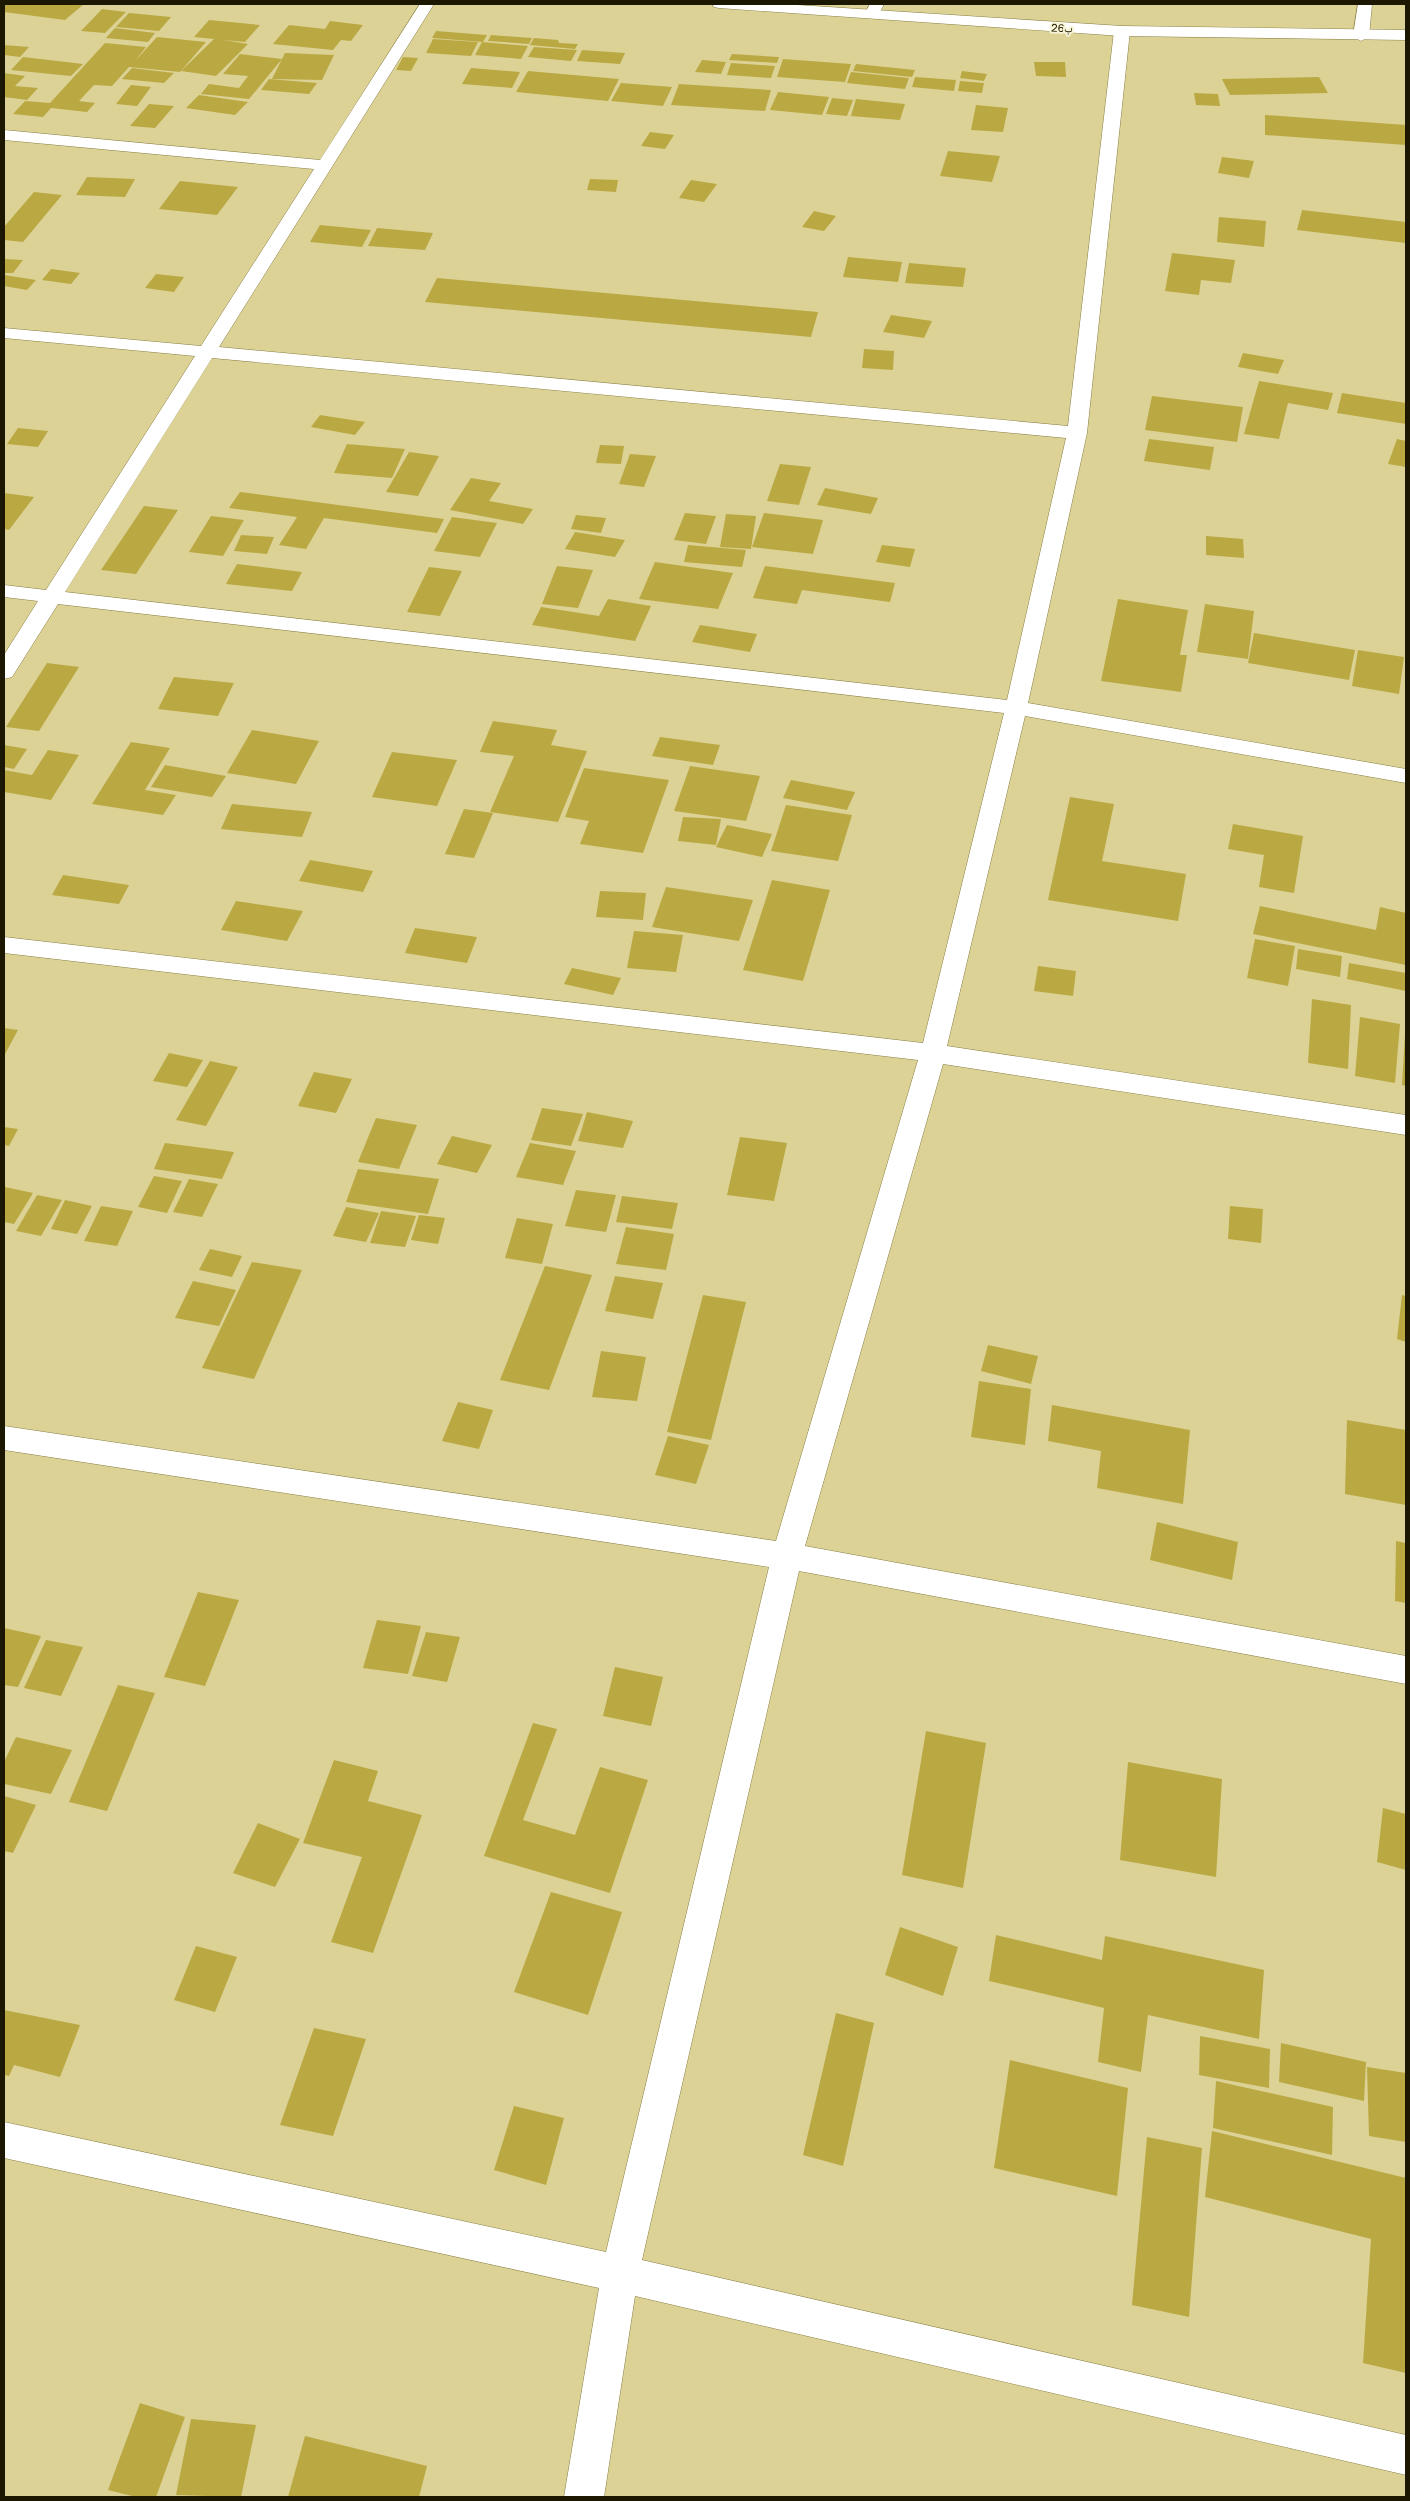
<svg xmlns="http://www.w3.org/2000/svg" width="1410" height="2501" font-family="'Golos Text','Noto Naskh Arabic',sans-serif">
<rect width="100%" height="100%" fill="#dcd296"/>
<g fill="#baa943">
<path d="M4 4H84L65 20 4 12Z"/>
<path d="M102 9 126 12 105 33 81 31Z"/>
<path d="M129 13 171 17 159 31 116 27Z"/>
<path d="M209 20 260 25 245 42 223 40 248 44 216 76 181 71 214 39 194 37Z"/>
<path d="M330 21 363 25 351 41 341 40 333 50 273 44 289 25 325 29Z"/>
<path d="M115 28 155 33 148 42 106 38Z"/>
<path d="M436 31 487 35 483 42 432 38Z"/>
<path d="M491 35 532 38 529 44 488 41Z"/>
<path d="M157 37 206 42 180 72 129 67 112 86 94 85 79 101 95 103 87 112 51 108 43 117 13 114 25 101 50 103 105 43 146 47 135 61Z"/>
<path d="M534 38 558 40 559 43 578 44 575 49 530 45Z"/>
<path d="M433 39 478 42 471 56 426 53Z"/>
<path d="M482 42 528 46 521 59 475 55Z"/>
<path d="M4 45 29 47 20 57 4 55Z"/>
<path d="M534 47 577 50 571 61 528 57Z"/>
<path d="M582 50 625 53 620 64 577 61Z"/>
<path d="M285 53 334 55 322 80 272 79Z"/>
<path d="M240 54 282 59 249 99 201 94 209 84 239 88 248 76 223 74Z"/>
<path d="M732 54 779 57 777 63 729 60Z"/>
<path d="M23 57 83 64 71 76 11 70Z"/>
<path d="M403 57 418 58 411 71 396 70Z"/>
<path d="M783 59 851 64 845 82 777 77Z"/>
<path d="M702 60 726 62 721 74 695 72Z"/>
<path d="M1034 62H1065L1066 77 1036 76Z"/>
<path d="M731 63 775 66 771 78 727 75Z"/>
<path d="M856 64 915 70 912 77 853 71Z"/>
<path d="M132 68 174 73 164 83 122 79Z"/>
<path d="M471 68 520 72 512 88 462 84Z"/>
<path d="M528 71 619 79 608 101 516 92Z"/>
<path d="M962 71 987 74 984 81 960 78Z"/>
<path d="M851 72 909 78 905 89 847 83Z"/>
<path d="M4 73 25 76 15 86 38 88 27 100 4 97Z"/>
<path d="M915 77 956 80 954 91 912 87Z"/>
<path d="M1319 77 1328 93 1230 95 1222 79Z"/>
<path d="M269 79 317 83 309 94 261 90Z"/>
<path d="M960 81 984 83 982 93 958 91Z"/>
<path d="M621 83 672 87 663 106 611 101Z"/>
<path d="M679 84 771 90 765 111 671 105Z"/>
<path d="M131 85 151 87 137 106 116 104Z"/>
<path d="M778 92 829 97 822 115 770 110Z"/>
<path d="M1194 93 1218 94 1220 106 1196 105Z"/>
<path d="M199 95 248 102 235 115 186 108Z"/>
<path d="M832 98 853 100 847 116 826 114Z"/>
<path d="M856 99 905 104 900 120 851 116Z"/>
<path d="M149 104 174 106 155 128 130 126Z"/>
<path d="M976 105 1008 108 1003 132 971 130Z"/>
<path d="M1265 115 1406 125V145L1265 135Z"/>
<path d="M650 132 674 135 665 149 641 146Z"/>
<path d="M948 151 1000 156 992 182 940 176Z"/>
<path d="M1222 157 1254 161 1249 178 1218 173Z"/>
<path d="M87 177 135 179 125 197 76 195Z"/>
<path d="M590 179 618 180 616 192 587 190Z"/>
<path d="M691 180 717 184 704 202 679 198Z"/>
<path d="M180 181 238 187 217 215 159 209Z"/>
<path d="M34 192 62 195 23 242 4 240V227Z"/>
<path d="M1302 210 1406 222V243L1297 230Z"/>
<path d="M814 211 836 216 824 231 802 227Z"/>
<path d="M1219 217 1266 221 1264 247 1217 242Z"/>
<path d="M320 225 371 230 362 247 310 242Z"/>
<path d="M377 228 433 233 425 250 368 246Z"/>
<path d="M1172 253 1235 260 1231 283 1201 280 1199 295 1165 291Z"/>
<path d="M848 257 902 262 898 282 843 277Z"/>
<path d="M4 259 23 260 13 273H4Z"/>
<path d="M909 263 966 268 963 287 905 283Z"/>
<path d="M51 269 80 273 71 284 42 280Z"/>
<path d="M156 274 184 277 174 292 145 288Z"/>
<path d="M4 275 36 280 27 290 4 286Z"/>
<path d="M437 278 818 312 811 337 425 302Z"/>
<path d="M891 315 932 321 924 338 883 332Z"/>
<path d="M864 349 894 351 893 370 862 368Z"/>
<path d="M1243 353 1284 360 1278 374 1238 367Z"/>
<path d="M1259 381 1333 393 1328 410 1288 403 1279 439 1244 434Z"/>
<path d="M1342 393 1406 403V424L1337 413Z"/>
<path d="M1152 396 1243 407 1237 442 1145 430Z"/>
<path d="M320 415 365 422 355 435 311 427Z"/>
<path d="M18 428 48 431 38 447 7 444Z"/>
<path d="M1149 439 1214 447 1210 470 1144 461Z"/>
<path d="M1397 439 1406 441V467L1388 464Z"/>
<path d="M347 444 405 449 392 478 334 473Z"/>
<path d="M600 445 624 446 621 464 596 463Z"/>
<path d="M409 452 439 456 418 496 386 492Z"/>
<path d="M630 454 656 456 644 487 619 484Z"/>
<path d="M780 464 811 467 799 505 767 501Z"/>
<path d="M471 478 501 483 489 501 533 509 523 524 450 510Z"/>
<path d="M825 488 878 498 871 514 817 505Z"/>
<path d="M240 492 444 519 437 533 324 518 306 549 279 545 297 517 229 508Z"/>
<path d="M4 493 34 497 9 530 4 529Z"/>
<path d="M144 506 178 510 136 574 101 570Z"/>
<path d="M685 513 716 516 706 544 674 540Z"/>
<path d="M764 513 823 520 813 554 752 547Z"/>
<path d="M726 514 756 516 751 549 720 547Z"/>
<path d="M576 515 606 518 601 533 571 529Z"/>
<path d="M211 516 244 520 223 556 189 552Z"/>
<path d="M452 517 497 523 480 557 434 551Z"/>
<path d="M575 532 625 540 615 557 565 549Z"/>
<path d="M241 535 274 537 267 554 234 551Z"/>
<path d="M1206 536 1243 539 1244 558 1206 555Z"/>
<path d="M688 545 746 550 742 567 684 562Z"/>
<path d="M882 545 915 549 910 567 876 562Z"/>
<path d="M655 562 733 573 718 609 639 599Z"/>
<path d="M237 564 302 572 292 591 226 584Z"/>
<path d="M557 566 593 570 578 608 542 604Z"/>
<path d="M765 566 895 583 890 602 802 590 797 604 753 598Z"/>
<path d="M429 567 462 571 440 616 407 612Z"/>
<path d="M608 599 651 606 635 641 532 625 541 607 599 616Z"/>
<path d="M1118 599 1188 610 1180 655H1187L1181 692 1101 681Z"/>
<path d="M1205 604 1254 611 1248 659 1197 652Z"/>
<path d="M700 625 757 634 750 652 692 642Z"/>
<path d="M1254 633 1355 650 1349 680 1248 663Z"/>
<path d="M1358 650 1404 657 1399 694 1352 686Z"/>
<path d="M47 663 79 667 39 731 6 727Z"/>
<path d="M174 677 234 683 218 716 158 709Z"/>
<path d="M493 721 557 730 551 745 587 751 558 822 490 812 514 756 480 752Z"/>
<path d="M252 730 319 741 296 784 227 773Z"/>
<path d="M660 737 720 745 713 765 652 756Z"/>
<path d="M131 742 170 748 145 790 176 795 163 815 92 804Z"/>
<path d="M4 745 27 749 14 769 4 767Z"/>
<path d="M48 750 79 755 51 800 4 792V770L32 775Z"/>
<path d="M392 752 457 760 437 806 372 797Z"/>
<path d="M165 765 226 776 212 797 151 787Z"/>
<path d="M690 766 760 776 746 821 674 811Z"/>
<path d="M584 768 669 780 643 853 580 844 589 821 565 817Z"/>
<path d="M791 780 855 792 847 810 783 798Z"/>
<path d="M1070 797 1114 804 1102 861 1186 874 1178 921 1048 900Z"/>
<path d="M232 804 312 812 302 837 221 829Z"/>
<path d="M786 805 852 815 838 861 771 851Z"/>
<path d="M464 809 493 813 474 858 445 854Z"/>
<path d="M683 817 721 819 716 845 678 841Z"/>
<path d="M1233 824 1303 836 1294 893 1259 887 1264 855 1228 849Z"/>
<path d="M727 825 772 834 762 857 716 847Z"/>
<path d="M310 860 373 871 363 892 299 881Z"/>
<path d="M63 875 129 885 119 904 52 895Z"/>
<path d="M772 880 830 890 803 981 743 970Z"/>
<path d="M666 887 753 900 739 941 652 927Z"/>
<path d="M600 891 646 893 643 920 596 917Z"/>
<path d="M236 901 303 911 287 941 221 930Z"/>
<path d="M1260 906 1376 930 1380 907 1406 913V965L1253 934Z"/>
<path d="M415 928 477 937 467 963 405 953Z"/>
<path d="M634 931 683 935 676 972 627 968Z"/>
<path d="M1255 939 1295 946 1288 986 1247 978Z"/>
<path d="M1298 949 1342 956 1340 977 1296 969Z"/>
<path d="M1349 963 1406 973V991L1347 979Z"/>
<path d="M1038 966 1076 971 1073 996 1034 991Z"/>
<path d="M572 968 621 978 613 995 564 984Z"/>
<path d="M1312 999 1351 1005 1348 1069 1308 1063Z"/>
<path d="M1360 1017 1400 1024 1395 1083 1355 1076Z"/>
<path d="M4 1028 18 1030 4 1056Z"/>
<path d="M1405 1034H1406V1086L1402 1085Z"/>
<path d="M169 1053 203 1060 187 1087 153 1081Z"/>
<path d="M210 1061 238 1067 206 1126 176 1120Z"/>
<path d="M314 1072 352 1079 336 1113 298 1106Z"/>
<path d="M542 1108 583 1114 571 1146 531 1140Z"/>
<path d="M587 1112 633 1121 623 1148 578 1141Z"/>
<path d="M376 1118 417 1125 399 1169 358 1162Z"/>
<path d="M4 1127 18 1129 9 1146 4 1145Z"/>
<path d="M452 1136 492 1145 477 1173 437 1164Z"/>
<path d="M740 1137 787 1143 774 1201 727 1195Z"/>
<path d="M165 1143 234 1152 222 1179 154 1169Z"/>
<path d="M530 1143 576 1151 563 1185 516 1177Z"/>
<path d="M358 1169 439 1179 428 1214 346 1202Z"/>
<path d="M154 1176 182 1181 167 1213 138 1207Z"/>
<path d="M189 1179 218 1184 202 1217 173 1212Z"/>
<path d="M5 1187 33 1193 14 1224 4 1222Z"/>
<path d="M576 1190 616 1195 606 1232 565 1226Z"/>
<path d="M37 1195 62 1200 41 1236 16 1231Z"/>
<path d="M622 1196 678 1203 672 1229 616 1222Z"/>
<path d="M65 1200 92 1206 77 1234 51 1229Z"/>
<path d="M101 1206 133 1211 117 1246 84 1241Z"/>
<path d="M1230 1206 1263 1209 1261 1243 1228 1239Z"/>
<path d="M346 1207 379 1213 366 1242 333 1236Z"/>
<path d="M381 1211 416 1216 405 1247 370 1243Z"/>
<path d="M419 1215 445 1218 438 1244 411 1240Z"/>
<path d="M517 1218 553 1224 542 1264 505 1258Z"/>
<path d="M626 1227 674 1234 666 1270 616 1264Z"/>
<path d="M210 1249 242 1256 232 1277 199 1270Z"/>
<path d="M252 1262 302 1270 254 1379 202 1368Z"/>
<path d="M545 1266 592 1275 549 1390 500 1380Z"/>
<path d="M615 1276 663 1283 653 1319 605 1311Z"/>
<path d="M193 1281 236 1290 219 1326 175 1318Z"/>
<path d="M703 1295 746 1302 711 1440 667 1432Z"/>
<path d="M1402 1295 1406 1296V1342L1397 1339Z"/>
<path d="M988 1345 1038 1356 1031 1384 981 1371Z"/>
<path d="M601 1351 646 1357 637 1401 592 1397Z"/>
<path d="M979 1381 1031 1389 1025 1445 971 1437Z"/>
<path d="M458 1402 493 1410 479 1449 442 1441Z"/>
<path d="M1052 1405 1190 1430 1183 1504 1097 1488 1101 1451 1048 1441Z"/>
<path d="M1347 1420 1406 1430V1505L1345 1494Z"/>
<path d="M668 1436 709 1445 696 1484 655 1475Z"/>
<path d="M1157 1522 1238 1542 1232 1580 1150 1560Z"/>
<path d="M1396 1541 1406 1543V1603L1395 1601Z"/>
<path d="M198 1592 239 1600 205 1686 164 1677Z"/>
<path d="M377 1620 421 1626 408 1674 363 1668Z"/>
<path d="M4 1628 41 1636 18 1687 4 1685Z"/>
<path d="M426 1632 460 1637 447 1682 412 1676Z"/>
<path d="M46 1640 83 1647 61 1696 24 1688Z"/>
<path d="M615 1667 663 1677 651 1726 603 1716Z"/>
<path d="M118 1685 155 1693 107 1811 69 1802Z"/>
<path d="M533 1723 557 1729 523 1820 575 1835 600 1767 648 1780 610 1893 484 1856Z"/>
<path d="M926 1731 986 1743 963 1888 902 1875Z"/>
<path d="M16 1737 72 1750 51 1794 4 1784V1762Z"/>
<path d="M334 1760 378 1771 368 1801 422 1815 373 1953 331 1942 362 1857 303 1843Z"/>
<path d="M1128 1762 1222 1779 1216 1877 1120 1860Z"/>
<path d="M4 1796 36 1805 13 1853 4 1851Z"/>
<path d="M1383 1808 1406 1814V1870L1377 1862Z"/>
<path d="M258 1823 300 1839 275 1887 233 1873Z"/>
<path d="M551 1892 622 1912 588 2015 514 1992Z"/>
<path d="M900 1927 958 1947 943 1996 885 1975Z"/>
<path d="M996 1935 1102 1960 1105 1936 1264 1970 1259 2039 1148 2015 1141 2072 1098 2062 1104 2008 989 1981Z"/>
<path d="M196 1946 237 1957 215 2012 174 2000Z"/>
<path d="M4 2010 80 2025 60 2077 14 2065 9 2076 4 2075Z"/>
<path d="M836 2013 874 2023 843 2166 803 2155Z"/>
<path d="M314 2028 366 2039 333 2136 280 2125Z"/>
<path d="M1200 2036 1270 2049 1269 2088 1199 2075Z"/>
<path d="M1281 2043 1366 2062 1364 2101 1279 2082Z"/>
<path d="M1010 2060 1128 2088 1117 2196 994 2168Z"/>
<path d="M1367 2067 1406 2073V2142L1369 2136Z"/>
<path d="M1216 2081 1333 2107 1332 2155 1213 2128Z"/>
<path d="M514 2106 564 2118 546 2185 494 2170Z"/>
<path d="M1212 2131 1406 2178V2373L1363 2363 1371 2239 1205 2197Z"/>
<path d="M1147 2137 1202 2148 1189 2317 1132 2305Z"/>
<path d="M140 2403 185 2417 156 2497H136L108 2490Z"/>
<path d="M191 2419 256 2425 241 2497 176 2495Z"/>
<path d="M305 2436 427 2466 419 2497H288Z"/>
</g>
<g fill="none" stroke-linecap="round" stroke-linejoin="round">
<defs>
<g id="minor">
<path d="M420 4H434L219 347 1068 426 1114 31 1122 26 1130 31 1087 433 1028 703 1406 769V783L1025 716 947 1046 1406 1115V1135L943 1064 805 1546 1406 1656V1684L799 1571 642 2260 1406 2435V2475L635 2296 604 2497H564L599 2288 4 2158V2122L606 2252 769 1567 4 1450V1426L776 1541 918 1060 4 953V937L923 1043 1004 713 58 604 12 677 4 679V655L38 601 4 597V585L46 590 195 356 4 338V328L201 346 314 169 4 140V130L320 160ZM212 358 1066 438 1007 700 65 592Z"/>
<path d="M870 4H884L877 18H867L864 15Z"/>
<path d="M1358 4H1372L1369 36 1361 41 1353 36Z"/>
</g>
<path id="highway" d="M712 4H782L1122 26 1406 30V40L1122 36 719 8 714 7Z"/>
</defs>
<use href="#minor" stroke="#897f45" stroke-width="1"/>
<use href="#highway" stroke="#897f45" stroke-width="1"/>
<use href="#minor" fill="#fff" fill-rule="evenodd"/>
<use href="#highway" fill="#fff" fill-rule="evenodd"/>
</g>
<g text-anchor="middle" stroke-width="4" stroke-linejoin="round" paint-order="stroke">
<g font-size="11" fill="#1b1701" stroke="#f7f3d5">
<text transform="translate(1062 28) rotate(3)" y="4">26ب</text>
</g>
</g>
<rect width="1410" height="2501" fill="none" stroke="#1b1701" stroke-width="10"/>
</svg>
